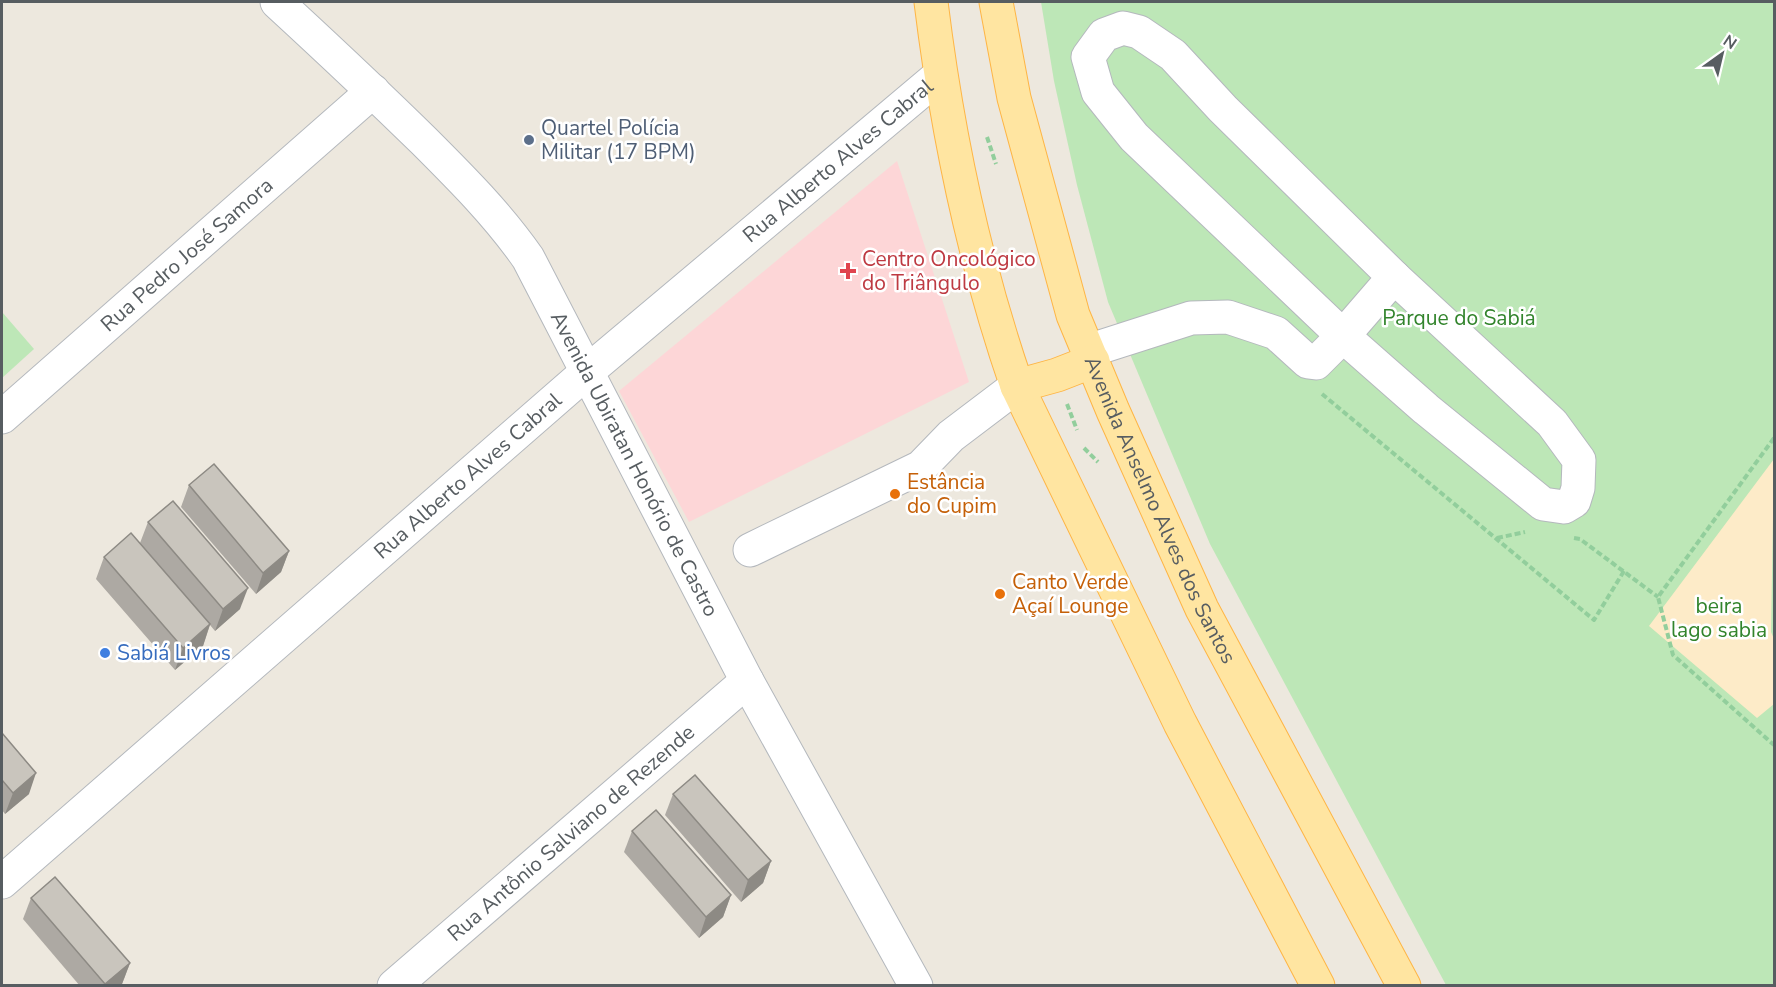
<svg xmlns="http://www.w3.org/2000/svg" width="1776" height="987" font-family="'Nunito Sans',sans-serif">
<rect width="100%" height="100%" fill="#ede8de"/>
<path fill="#fdd6d7" d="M897 161 969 382 689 522 619 391Z"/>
<g fill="#bde7b7">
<path d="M1041 2H1774V985H1446L1210 544 1108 302 1077 185 1054 81Z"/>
<path d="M2 312 34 349 2 378Z"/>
</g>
<path fill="#fdebc8" d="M1774 459 1771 632 1774 639V704L1757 718 1649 626Z"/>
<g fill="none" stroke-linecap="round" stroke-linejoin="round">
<defs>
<g id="minor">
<path id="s1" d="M277 2C327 48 376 94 424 141 462 179 498 215 528 258L747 681 916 986"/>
<path d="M1123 28 1139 32 1173 55 1223 109 1394 277 1343 336 1134 137 1098 92 1088 57 1104 35Z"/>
<path d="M1088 351 1191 318 1228 317 1276 333 1308 362 1316 363 1343 336 1426 409 1543 504 1564 507 1574 501 1578 488 1579 460 1552 423 1394 277"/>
<path id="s2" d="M2 417 373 91"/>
<path d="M750 550 921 467 951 436 1017 386"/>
<path id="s3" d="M2 882 588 371 940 75"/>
<path id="s4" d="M394 986 747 681"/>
</g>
<g id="major">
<path d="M931 2C947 132 974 262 1017 386L1180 723 1318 986"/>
<path id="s5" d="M996 2 1014 98 1073 315 1113 411 1202 609 1404 986"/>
<path d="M1017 386 1057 375 1093 361"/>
</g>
</defs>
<use href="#minor" stroke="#b4b8bd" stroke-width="35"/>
<use href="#major" stroke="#feb545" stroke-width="35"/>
<g stroke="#92ce9c" stroke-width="4" stroke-dasharray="6 3" stroke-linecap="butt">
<path d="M987 137 996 164"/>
<path d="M1322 394 1594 620 1624 571"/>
<path d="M1067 404 1077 430"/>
<path d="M1774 438 1658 597 1673 655 1774 745"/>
<path d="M1084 448 1098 462"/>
<path d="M1497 538 1525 532"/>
<path d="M1574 538 1580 539 1658 597"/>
</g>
<use href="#minor" stroke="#fff" stroke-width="33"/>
<use href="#major" stroke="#ffe5a1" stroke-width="33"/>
</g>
<g fill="#ada9a3">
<path d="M189 485 289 551 281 572 256 594 181 507Z"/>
<path d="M148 522 240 609 215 631 210 625 203 646 175 670 96 579 104 557 140 543Z"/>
<path d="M2 733 29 794 5 814 2 810Z"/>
<path d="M673 794 771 861 763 883 741 902 665 815Z"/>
<path d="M632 831 731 895 723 917 699 938 624 852Z"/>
<path d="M31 898 130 963 122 984 120 986H80L23 919Z"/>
</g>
<g fill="#8d8a84">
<path d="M289 551 281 572 256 594 263 573Z"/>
<path d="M248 588 240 609 215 631 223 609Z"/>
<path d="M210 624 203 646 175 670 183 648Z"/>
<path d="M36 773 29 794 5 814 13 793Z"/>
<path d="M771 861 763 883 741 902 748 880Z"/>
<path d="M731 895 723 917 699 938 706 917Z"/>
<path d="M130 963 122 984 120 986H104L105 984Z"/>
</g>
<g fill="#c9c5bd" stroke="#8d8a84" stroke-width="1.5">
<path d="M214 464 289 551 263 573 189 485Z"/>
<path d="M173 501 248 588 223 609 148 522Z"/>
<path d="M131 533 210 624 183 648 104 557Z"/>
<path d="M2 733 36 773 13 793 2 780Z"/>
<path d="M695 775 771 861 748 880 673 794Z"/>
<path d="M656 810 731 895 706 917 632 831Z"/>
<path d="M55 877 130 963 105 984 31 898Z"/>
</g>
<circle fill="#5c6f8a" stroke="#fff" stroke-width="2" cx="529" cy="140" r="6"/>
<path fill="#e0444e" stroke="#fff" stroke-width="2" d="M845 262h6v6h6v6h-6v6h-6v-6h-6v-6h6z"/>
<g fill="#e8710a" stroke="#fff" stroke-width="2">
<circle cx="895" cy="494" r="6"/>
<circle cx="1000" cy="594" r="6"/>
</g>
<circle fill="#3f7fe0" stroke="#fff" stroke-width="2" cx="105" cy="653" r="6"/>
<g text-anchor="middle" stroke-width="5" stroke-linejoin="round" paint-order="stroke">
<g font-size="21" fill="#4e5e75" stroke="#fff" text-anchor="start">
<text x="541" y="135">Quartel Polícia<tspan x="541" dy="24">Militar (17 BPM)</tspan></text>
</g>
<g font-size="21" fill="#575d61" stroke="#fff">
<text dy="7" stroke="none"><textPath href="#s3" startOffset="1104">Rua Alberto Alves Cabral</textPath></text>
<text dy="7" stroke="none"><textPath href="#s2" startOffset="246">Rua Pedro José Samora</textPath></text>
<text dy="7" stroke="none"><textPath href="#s1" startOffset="591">Avenida Ubiratan Honório de Castro</textPath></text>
<text dy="7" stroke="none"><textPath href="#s3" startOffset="618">Rua Alberto Alves Cabral</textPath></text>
<text dy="7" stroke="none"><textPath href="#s5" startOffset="536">Avenida Anselmo Alves dos Santos</textPath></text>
<text dy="7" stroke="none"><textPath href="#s4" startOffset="234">Rua Antônio Salviano de Rezende</textPath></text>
</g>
<g font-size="21" fill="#be3a42" stroke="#fff" text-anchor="start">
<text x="862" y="266">Centro Oncológico<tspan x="862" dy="24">do Triângulo</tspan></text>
</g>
<g font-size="21" fill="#32842c" stroke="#fff">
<text x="1459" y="325">Parque do Sabiá</text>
<text x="1719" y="613">beira<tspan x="1719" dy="24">lago sabia</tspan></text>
</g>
<g font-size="21" fill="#c56008" stroke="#fff" text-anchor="start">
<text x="907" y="489">Estância<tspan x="907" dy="24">do Cupim</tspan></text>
<text x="1012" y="589">Canto Verde<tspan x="1012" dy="24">Açaí Lounge</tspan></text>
</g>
<g font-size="21" fill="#366cbe" stroke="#fff" text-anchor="start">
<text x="117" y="660">Sabiá Livros</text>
</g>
</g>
<rect width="1776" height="987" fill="none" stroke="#575d61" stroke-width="6"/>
<g transform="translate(1722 54) rotate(34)" stroke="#ffffff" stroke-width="4.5" paint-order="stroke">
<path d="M0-4.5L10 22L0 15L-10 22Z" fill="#575d61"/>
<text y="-9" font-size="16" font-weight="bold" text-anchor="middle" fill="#575d61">N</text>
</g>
</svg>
